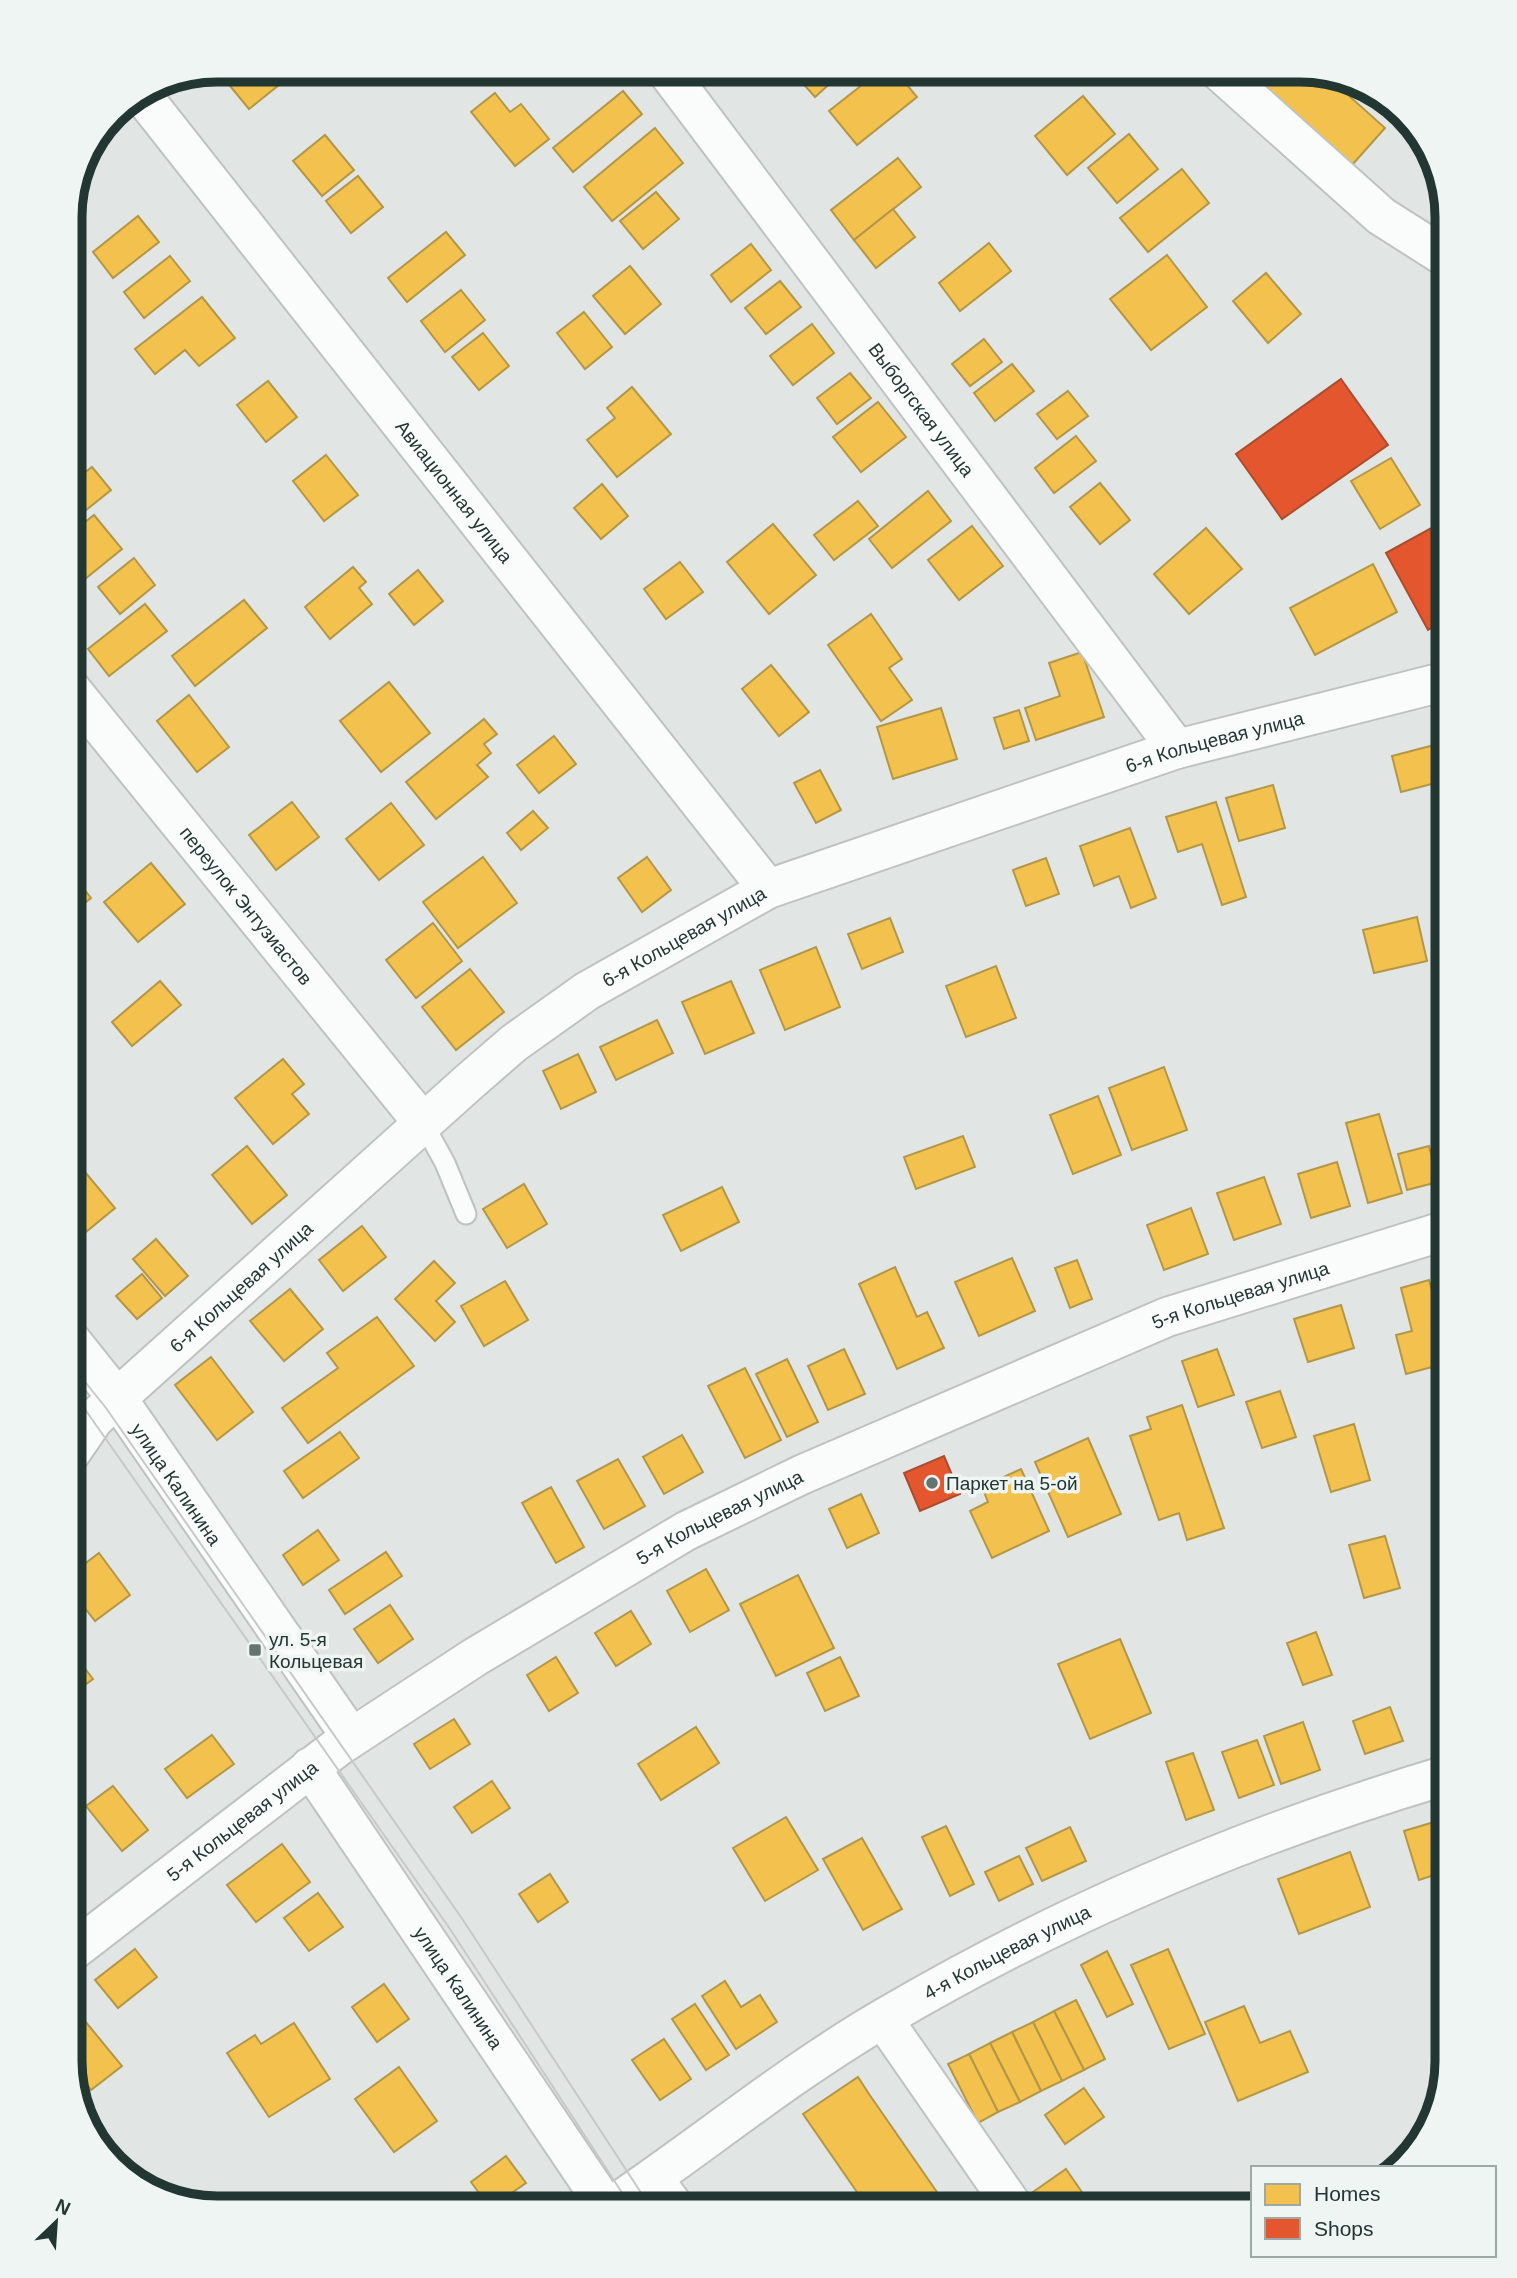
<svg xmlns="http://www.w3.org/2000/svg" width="1517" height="2278" font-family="Arial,sans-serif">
<rect width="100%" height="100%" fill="#e1e6e4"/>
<g fill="#f2c14e" stroke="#b49746" stroke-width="2">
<path d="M227 70H267L279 85 249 109 221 75Z"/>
<path d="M439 70H467L451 84Z"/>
<path d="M791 70H845L815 97Z"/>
<path d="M881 70H895L917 97 857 145 829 111Z"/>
<path d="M1255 70H1309L1328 77 1385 128 1344 174 1243 84Z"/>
<path d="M623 91 642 114 573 172 553 148Z"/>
<path d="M495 93 510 112 521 104 549 139 515 166 471 112Z"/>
<path d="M1083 96 1115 134 1067 175 1035 136Z"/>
<path d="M655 128 683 163 612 221 584 187Z"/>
<path d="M1129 134 1158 169 1117 203 1088 168Z"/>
<path d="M325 135 354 170 322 196 293 161Z"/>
<path d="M898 158 921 187 854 240 831 210Z"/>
<path d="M1182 169 1209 203 1148 252 1120 218Z"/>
<path d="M358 176 383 207 351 233 326 201Z"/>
<path d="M656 192 679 219 643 249 620 221Z"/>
<path d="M893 209 915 237 876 268 854 240Z"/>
<path d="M138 216 159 242 113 278 93 252Z"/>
<path d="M446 232 465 255 407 302 388 278Z"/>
<path d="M989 243 1011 271 960 311 939 283Z"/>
<path d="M751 244 771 270 731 302 711 275Z"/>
<path d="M1167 255 1207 307 1151 350 1110 299Z"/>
<path d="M170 256 190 281 144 318 124 292Z"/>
<path d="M630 266 661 304 625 334 593 296Z"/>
<path d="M1266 273 1301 314 1268 343 1233 301Z"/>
<path d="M780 281 801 307 766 334 745 308Z"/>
<path d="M461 290 485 320 445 352 421 321Z"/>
<path d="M202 297 235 338 199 366 185 350 155 374 135 349Z"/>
<path d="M584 312 612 347 585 369 557 333Z"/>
<path d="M812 324 834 353 793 385 770 356Z"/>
<path d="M483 333 509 366 479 390 452 357Z"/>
<path d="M984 339 1002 362 970 386 952 364Z"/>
<path d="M1012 364 1034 391 995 421 974 393Z"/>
<path d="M850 373 871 398 837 424 817 398Z"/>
<path d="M268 381 297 417 266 442 237 405Z"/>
<path d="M632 387 671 434 617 477 587 440 615 418 607 408Z"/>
<path d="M1068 391 1088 416 1057 439 1037 414Z"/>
<path d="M878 402 906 437 861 472 833 437Z"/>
<path d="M1076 436 1096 461 1054 493 1035 468Z"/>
<path d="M326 455 358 495 324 521 293 481Z"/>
<path d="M1391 458 1420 505 1380 529 1351 481Z"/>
<path d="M92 467 111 490 70 523V484Z"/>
<path d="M1100 483 1130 520 1100 544 1070 507Z"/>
<path d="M602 484 628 516 601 539 574 508Z"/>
<path d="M928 491 951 521 892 568 869 539Z"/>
<path d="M858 501 878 526 834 560 814 535Z"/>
<path d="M94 515 122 549 85 579 70 560V534Z"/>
<path d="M773 524 816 575 769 614 727 562Z"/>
<path d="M972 526 1003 566 959 600 928 560Z"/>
<path d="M1206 528 1242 569 1189 614 1154 574Z"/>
<path d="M134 558 155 585 120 614 98 587Z"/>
<path d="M680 562 703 592 666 619 644 589Z"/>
<path d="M1373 564 1397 612 1315 655 1290 608Z"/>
<path d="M353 567 366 582 359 588 372 604 330 639 305 607Z"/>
<path d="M418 570 443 601 414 625 389 594Z"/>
<path d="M244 600 267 628 195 686 172 656Z"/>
<path d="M145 604 167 631 109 676 88 649Z"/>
<path d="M871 614 902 659 889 668 912 700 881 721 828 645Z"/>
<path d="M1082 652 1104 717 1036 740 1025 708 1060 696 1049 663Z"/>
<path d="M771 665 809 712 779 736 742 689Z"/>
<path d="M389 682 430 733 381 772 340 721Z"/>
<path d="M189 695 229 747 197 772 157 721Z"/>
<path d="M941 708 957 759 893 779 877 727Z"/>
<path d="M1019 710 1029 741 1004 749 994 718Z"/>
<path d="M484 719 497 734 484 744 491 753 477 765 488 777 436 819 406 782Z"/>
<path d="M554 736 576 764 539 793 517 765Z"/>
<path d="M1438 744 1447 780 1401 792 1392 756Z"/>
<path d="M820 770 841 810 816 823 794 783Z"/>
<path d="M1273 785 1285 828 1239 841 1226 798Z"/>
<path d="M292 802 319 837 276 870 249 835Z"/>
<path d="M1216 802 1246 897 1222 905 1202 844 1178 852 1166 817Z"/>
<path d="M391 803 424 845 379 880 346 839Z"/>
<path d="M533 811 548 828 521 850 507 833Z"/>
<path d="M1130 828 1156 898 1131 908 1119 876 1094 886 1080 846Z"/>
<path d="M483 857 517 903 458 948 423 902Z"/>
<path d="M647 857 671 890 642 912 618 878Z"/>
<path d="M1046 858 1059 894 1026 906 1013 870Z"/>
<path d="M151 863 185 904 138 942 104 902Z"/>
<path d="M70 871 91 898 70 915Z"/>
<path d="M1417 917 1427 961 1374 973 1363 930Z"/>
<path d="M890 918 903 952 862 969 848 934Z"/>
<path d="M433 923 462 961 416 998 386 960Z"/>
<path d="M816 947 840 1007 785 1030 760 970Z"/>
<path d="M996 966 1016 1018 966 1037 946 986Z"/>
<path d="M470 969 504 1012 456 1050 422 1007Z"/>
<path d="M160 981 181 1005 132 1046 112 1022Z"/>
<path d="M731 981 754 1033 705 1054 682 1002Z"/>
<path d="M657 1020 673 1053 616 1080 600 1047Z"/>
<path d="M578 1054 596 1092 561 1109 543 1071Z"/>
<path d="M283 1059 304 1084 292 1094 309 1114 273 1144 235 1098Z"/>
<path d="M1164 1067 1187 1130 1132 1150 1109 1088Z"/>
<path d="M1098 1096 1121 1155 1073 1174 1050 1115Z"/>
<path d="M1379 1114 1402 1193 1368 1203 1346 1123Z"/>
<path d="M963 1136 975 1167 916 1189 904 1157Z"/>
<path d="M247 1146 287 1195 252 1224 212 1175Z"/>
<path d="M1429 1146 1438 1182 1407 1190 1398 1154Z"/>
<path d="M1337 1162 1350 1206 1311 1218 1298 1174Z"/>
<path d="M85 1172 115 1208 75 1241 70 1235V1184Z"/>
<path d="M1264 1177 1281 1224 1234 1240 1217 1193Z"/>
<path d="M524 1184 547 1224 507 1248 483 1209Z"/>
<path d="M722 1187 739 1222 681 1251 663 1215Z"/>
<path d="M1191 1208 1208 1254 1164 1270 1147 1225Z"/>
<path d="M362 1226 386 1257 343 1291 319 1260Z"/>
<path d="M156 1239 188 1276 165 1296 133 1259Z"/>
<path d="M1012 1258 1035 1311 979 1336 955 1282Z"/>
<path d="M1077 1260 1092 1299 1070 1308 1055 1268Z"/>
<path d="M434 1261 455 1283 436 1301 455 1322 435 1341 395 1299Z"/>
<path d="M895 1267 917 1317 927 1312 944 1348 897 1369 859 1284Z"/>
<path d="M142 1274 162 1298 137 1319 116 1296Z"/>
<path d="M1429 1280 1447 1349V1363L1406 1374 1396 1335 1412 1331 1401 1288Z"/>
<path d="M505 1281 528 1320 484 1346 461 1306Z"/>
<path d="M290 1289 323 1329 284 1361 250 1321Z"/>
<path d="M1341 1305 1354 1348 1308 1362 1294 1319Z"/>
<path d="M377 1317 414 1366 308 1443 282 1408 338 1368 327 1353Z"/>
<path d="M844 1349 865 1394 828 1410 808 1366Z"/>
<path d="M1217 1349 1234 1395 1198 1407 1182 1361Z"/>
<path d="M211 1357 253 1412 217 1440 175 1385Z"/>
<path d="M787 1359 818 1422 787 1437 756 1374Z"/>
<path d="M745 1368 781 1440 745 1458 708 1386Z"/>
<path d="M1280 1391 1296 1437 1262 1448 1246 1402Z"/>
<path d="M1182 1405 1224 1528 1187 1540 1179 1513 1159 1520 1130 1436 1151 1429 1147 1417Z"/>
<path d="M1354 1424 1370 1480 1331 1492 1314 1436Z"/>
<path d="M340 1432 359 1458 303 1498 284 1471Z"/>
<path d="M682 1435 703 1472 664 1494 643 1457Z"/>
<path d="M1088 1438 1121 1514 1068 1537 1035 1462Z"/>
<path d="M618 1459 645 1506 604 1529 577 1481Z"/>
<path d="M1021 1469 1049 1531 992 1558 970 1511 988 1502 982 1487Z"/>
<path d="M551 1487 584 1547 556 1563 522 1503Z"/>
<path d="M861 1494 879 1533 847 1548 829 1509Z"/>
<path d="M318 1530 339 1560 303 1585 283 1555Z"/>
<path d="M1385 1536 1400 1588 1364 1598 1349 1545Z"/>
<path d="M386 1552 402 1576 345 1614 329 1590Z"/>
<path d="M99 1553 130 1595 95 1621 70 1589V1575Z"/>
<path d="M706 1569 729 1610 690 1632 667 1591Z"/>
<path d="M798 1575 834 1648 776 1676 740 1604Z"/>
<path d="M390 1605 413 1639 378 1663 354 1629Z"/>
<path d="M631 1611 651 1644 616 1666 595 1633Z"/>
<path d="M1316 1632 1332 1675 1303 1685 1287 1643Z"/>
<path d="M1120 1639 1151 1713 1090 1739 1058 1664Z"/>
<path d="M70 1649 93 1679 70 1696Z"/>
<path d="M556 1657 578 1693 549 1711 527 1675Z"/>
<path d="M840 1657 859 1696 825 1711 807 1673Z"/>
<path d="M1447 1682V1719L1438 1684Z"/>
<path d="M1390 1707 1403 1741 1365 1754 1353 1721Z"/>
<path d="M454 1719 470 1744 430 1769 414 1744Z"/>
<path d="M1303 1722 1320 1770 1281 1784 1264 1736Z"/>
<path d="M696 1727 719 1763 661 1800 638 1764Z"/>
<path d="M212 1735 234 1764 187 1798 165 1769Z"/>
<path d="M1257 1740 1274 1785 1239 1798 1222 1752Z"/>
<path d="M1193 1753 1214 1810 1186 1820 1166 1762Z"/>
<path d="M492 1781 510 1808 472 1833 454 1807Z"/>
<path d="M113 1786 148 1830 122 1851 86 1806Z"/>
<path d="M786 1817 818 1870 765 1901 733 1848Z"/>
<path d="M1447 1818V1871L1419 1880 1404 1831Z"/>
<path d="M946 1826 974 1884 950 1896 922 1837Z"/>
<path d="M1070 1827 1086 1861 1042 1881 1026 1848Z"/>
<path d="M862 1838 902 1909 863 1930 823 1859Z"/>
<path d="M282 1844 310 1882 256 1922 227 1885Z"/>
<path d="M1350 1852 1370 1907 1299 1934 1278 1879Z"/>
<path d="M1019 1856 1033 1884 999 1901 985 1872Z"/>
<path d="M550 1874 568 1902 538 1922 519 1894Z"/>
<path d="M318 1893 343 1927 309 1951 284 1918Z"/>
<path d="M135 1949 157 1977 118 2008 95 1980Z"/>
<path d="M1168 1949 1205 2034 1169 2049 1131 1965Z"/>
<path d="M1107 1951 1133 2004 1107 2017 1081 1965Z"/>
<path d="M725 1981 741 2007 760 1995 777 2022 736 2049 702 1996Z"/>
<path d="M384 1984 409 2019 377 2042 352 2007Z"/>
<path d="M1076 2000 1105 2059 1084 2070 1054 2011Z"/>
<path d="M695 2004 729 2055 706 2070 672 2019Z"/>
<path d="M1244 2006 1260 2043 1290 2031 1308 2072 1238 2101 1205 2022Z"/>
<path d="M1054 2011 1084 2070 1062 2081 1033 2022Z"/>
<path d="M80 2015 122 2066 91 2090 70 2060V2023Z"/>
<path d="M1033 2022 1062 2081 1041 2091 1012 2032Z"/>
<path d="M294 2023 330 2079 269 2117 227 2053 255 2035 261 2044Z"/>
<path d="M1012 2032 1041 2091 1020 2102 990 2043Z"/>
<path d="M664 2039 691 2079 660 2100 632 2060Z"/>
<path d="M990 2043 1020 2102 998 2112 969 2054Z"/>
<path d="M969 2054 998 2112 978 2123 948 2064Z"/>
<path d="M399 2067 437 2121 394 2152 355 2099Z"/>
<path d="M858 2077 869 2094 948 2208H868L803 2114Z"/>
<path d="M1084 2088 1104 2117 1065 2144 1045 2115Z"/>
<path d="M506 2156 526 2183 490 2208 471 2182Z"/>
<path d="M1066 2169 1086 2198 1072 2208H1043L1033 2192Z"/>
</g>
<g fill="#e4572e" stroke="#aa4d2f" stroke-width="2">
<path d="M1341 379 1388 445 1282 519 1236 454Z"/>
<path d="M1433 527 1447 553V620L1428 630 1386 553Z"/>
<path d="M944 1456 960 1494 920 1511 904 1473Z"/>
</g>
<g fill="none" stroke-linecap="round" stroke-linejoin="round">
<defs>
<g id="lane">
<path d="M423 1123 445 1163 466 1214"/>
<path d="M660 2172 687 2208"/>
</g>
<g id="street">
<path id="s1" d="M666 70 1177 749"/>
<path d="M1218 70 1381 216 1447 258"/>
<path id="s2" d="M141 94 768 889"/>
<path id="s3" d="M70 688 423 1123"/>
<path id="s4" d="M70 1339 117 1398 351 1737"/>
<path id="s5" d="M70 1454 94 1419 106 1408 469 1082 514 1043 587 991 768 889 1177 749 1447 681"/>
<path id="s6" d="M310 1767 607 2208"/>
<path id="s7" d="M70 1953 339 1746 475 1657 686 1531 801 1475 1167 1317 1447 1230"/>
<path d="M883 2019 1014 2208"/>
<path id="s8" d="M609 2208C701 2146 788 2074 884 2018 1062 1913 1249 1834 1447 1775"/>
</g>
</defs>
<use href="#lane" stroke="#bec3c1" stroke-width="23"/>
<use href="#street" stroke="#bec3c1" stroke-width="42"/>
<use href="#lane" stroke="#fafbfb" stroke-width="19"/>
<use href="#street" stroke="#fafbfb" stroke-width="38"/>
<g stroke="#c6c9c8" stroke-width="2">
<path d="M70 1363 106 1408 463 1920 651 2208"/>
<path d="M70 1388 450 1929 632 2208"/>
</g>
</g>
<g fill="#657470" stroke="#eff5f3" stroke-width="2.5">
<circle cx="932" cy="1483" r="7"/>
<rect x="248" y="1643" width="14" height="14" rx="3.5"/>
</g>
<g text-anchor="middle" stroke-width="7" stroke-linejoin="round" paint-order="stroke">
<g font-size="19" fill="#223632" stroke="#eff5f3">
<text dy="7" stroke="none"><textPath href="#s1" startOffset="425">Выборгская улица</textPath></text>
<text dy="7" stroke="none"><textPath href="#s2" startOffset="506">Авиационная улица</textPath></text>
<text dy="7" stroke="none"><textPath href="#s5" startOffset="1374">6-я Кольцевая улица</textPath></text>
<text dy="7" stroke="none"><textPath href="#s3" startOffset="280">переулок Энтузиастов</textPath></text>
<text dy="7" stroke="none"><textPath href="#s5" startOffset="807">6-я Кольцевая улица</textPath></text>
<text dy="7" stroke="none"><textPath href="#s5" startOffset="240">6-я Кольцевая улица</textPath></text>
<text dy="7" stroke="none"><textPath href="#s7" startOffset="1351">5-я Кольцевая улица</textPath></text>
<text dy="7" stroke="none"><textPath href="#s4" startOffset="180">улица Калинина</textPath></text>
<text dy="7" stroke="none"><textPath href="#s7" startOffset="784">5-я Кольцевая улица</textPath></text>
<text dy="7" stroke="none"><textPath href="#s7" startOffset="217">5-я Кольцевая улица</textPath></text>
<text dy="7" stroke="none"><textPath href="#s8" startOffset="474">4-я Кольцевая улица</textPath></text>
<text dy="7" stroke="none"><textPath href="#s6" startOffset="266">улица Калинина</textPath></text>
</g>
<g font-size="19" fill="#223632" stroke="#eff5f3" text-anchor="start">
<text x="946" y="1490">Паркет на 5-ой</text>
<text x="269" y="1646">ул. 5-я<tspan x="269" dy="22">Кольцевая</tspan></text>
</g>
</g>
<path d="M0 0H1517V2278H0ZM217 82H1300A135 135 0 0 1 1435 217V2061A135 135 0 0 1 1300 2196H217A135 135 0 0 1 82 2061V217A135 135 0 0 1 217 82Z" fill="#eff5f3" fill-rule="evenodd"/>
<path fill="none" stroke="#223632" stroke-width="9" d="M217 82H1300A135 135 0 0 1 1435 217V2061A135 135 0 0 1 1300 2196H217A135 135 0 0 1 82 2061V217A135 135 0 0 1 217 82Z"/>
<rect x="1251" y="2166" width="245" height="91" fill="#eff5f3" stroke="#9da9a6" stroke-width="2"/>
<rect x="1265" y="2184" width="35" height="21" fill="#f2c14e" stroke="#9da9a6" stroke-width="2"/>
<text x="1314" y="2201" font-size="21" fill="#223632">Homes</text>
<rect x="1265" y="2218" width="35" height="21" fill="#e4572e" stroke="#9da9a6" stroke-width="2"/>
<text x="1314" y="2236" font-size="21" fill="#223632">Shops</text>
<g transform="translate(56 2222) rotate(25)" stroke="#eff5f3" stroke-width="5" paint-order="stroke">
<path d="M0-5L12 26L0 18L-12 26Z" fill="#223632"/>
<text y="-10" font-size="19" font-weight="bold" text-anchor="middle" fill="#223632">N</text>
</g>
</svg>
